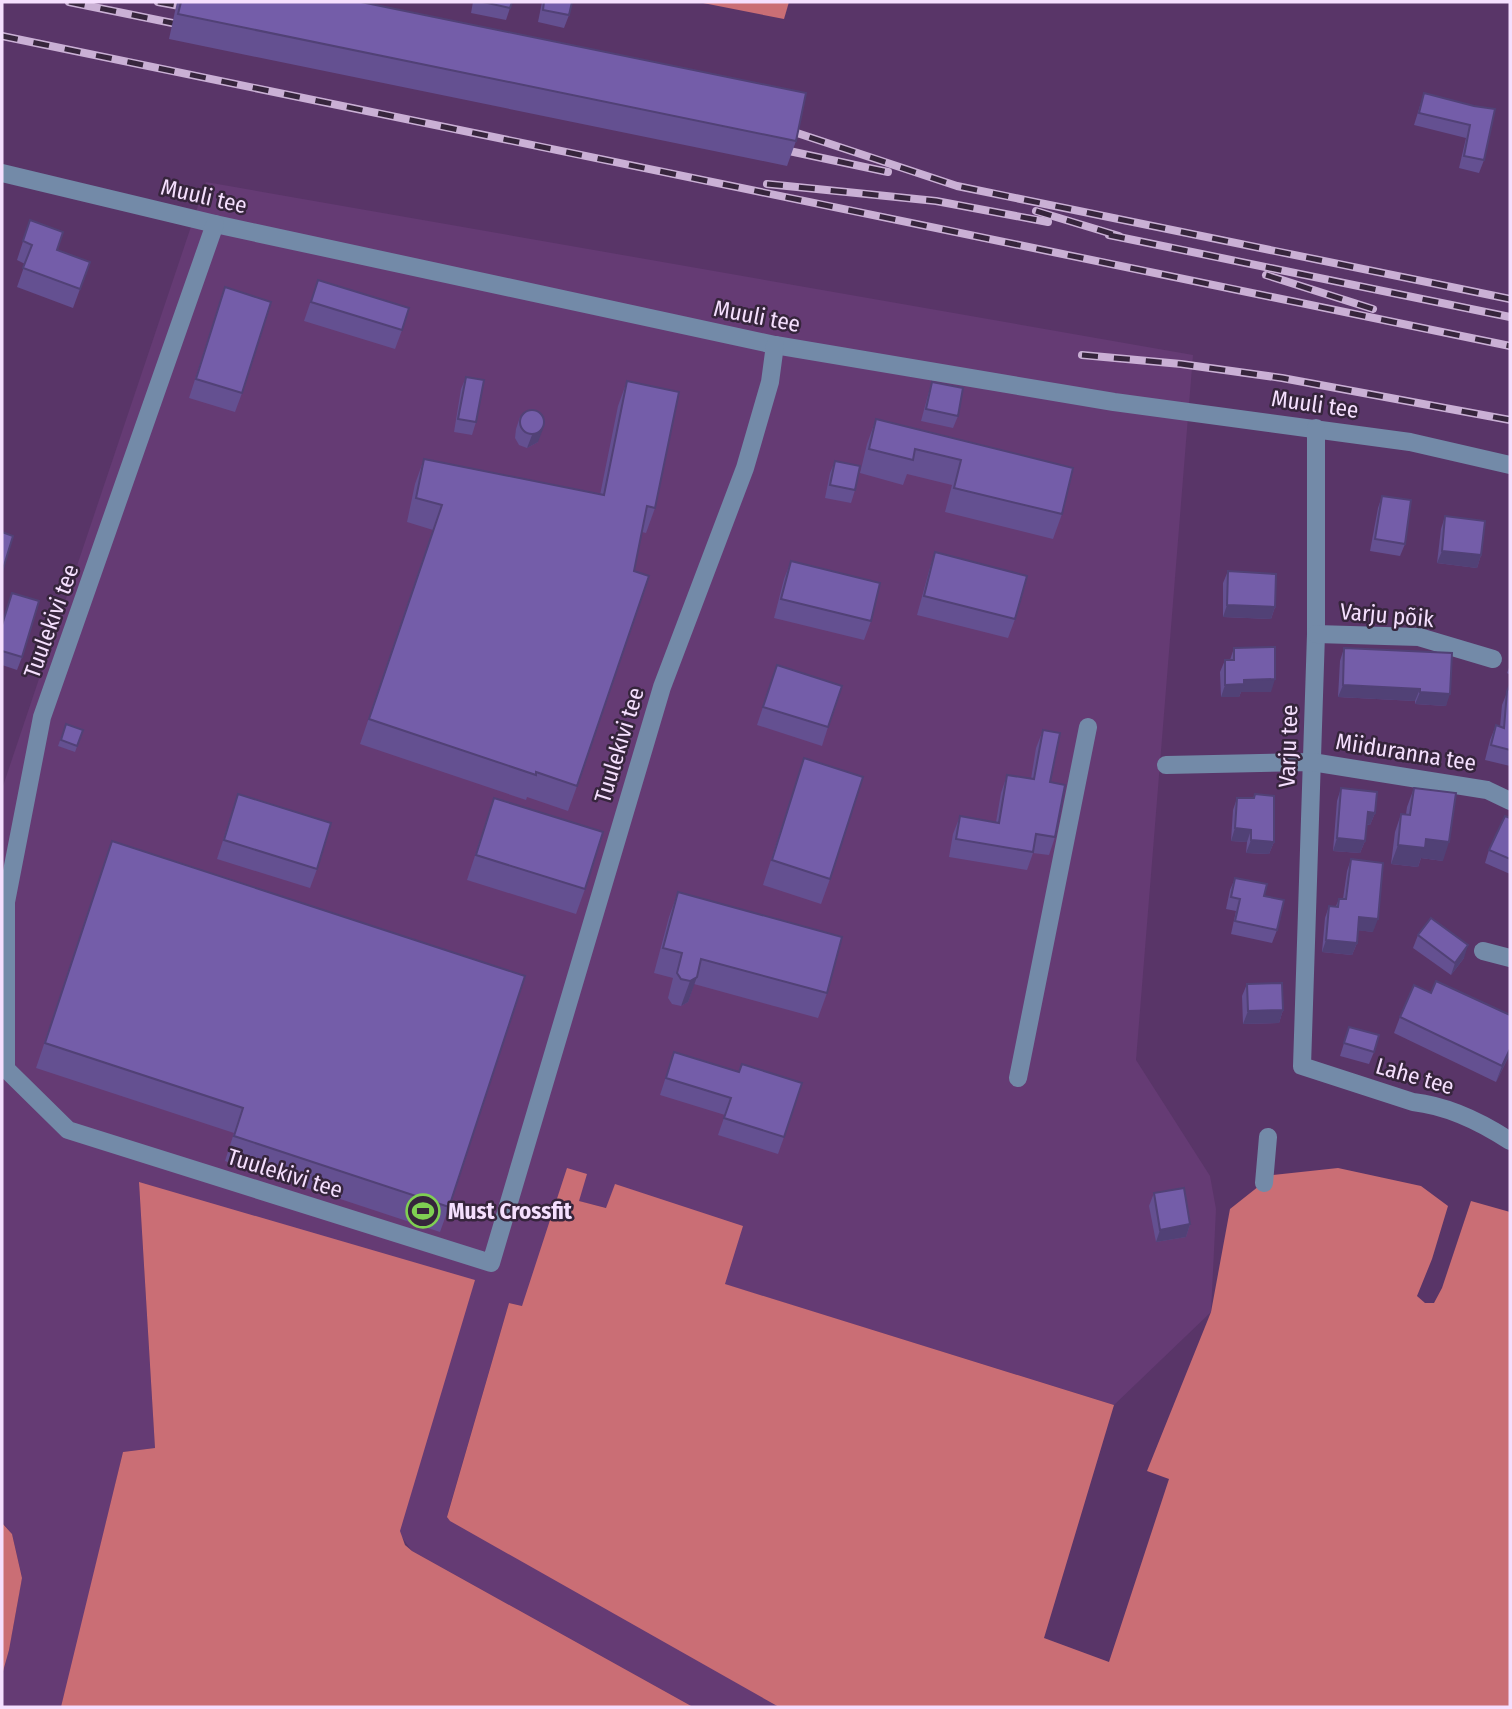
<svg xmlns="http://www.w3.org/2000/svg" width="1512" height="1709" font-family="'Fira Sans Condensed',sans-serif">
<rect width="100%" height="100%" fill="#593568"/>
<path fill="#653b74" d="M206 182 1193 355 1136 1060 1210 1176 1216 1209 1211 1312 1114 1405 724 1284 615 1185 607 1208 578 1201 522 1306 509 1303 447 1516 779 1707H693L412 1551 139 1183 155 1448 123 1452 62 1707H2V1676L9 1650 22 1577 12 1534 2 1522V789Z"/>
<g fill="#ca6e75">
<path d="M698 2H789L784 19Z"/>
<path d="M567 1168 587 1174 579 1201 606 1208 615 1184 743 1226 725 1284 1114 1405 1044 1638 1109 1662 1169 1479 1147 1471 1211 1312 1230 1209 1273 1175 1338 1168 1421 1186 1448 1206 1432 1259 1417 1296 1425 1303H1434L1442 1288 1471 1201 1510 1212V1707H779L450 1521 447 1517 509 1303 522 1306Z"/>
<path d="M139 1182 475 1280 400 1531 405 1545 412 1551 693 1707H61L123 1452 155 1448Z"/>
<path d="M2 1523 12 1534 22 1578 9 1650 2 1675Z"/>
</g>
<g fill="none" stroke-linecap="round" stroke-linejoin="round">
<g stroke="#738aa8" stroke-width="18">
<path d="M2 173 215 224 775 345 1114 402 1410 442 1510 465"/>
<path d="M215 224 42 717 6 902V1069L68 1130 491 1263 662 687 745 468 770 382 775 345"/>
<path d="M1316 428V634L1302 1066 1413 1102C1449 1106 1481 1122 1510 1141"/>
<path d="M1316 634 1419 637 1493 659"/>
<path d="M1166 765 1312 762 1487 790 1510 801"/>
<path d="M1483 951 1510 958"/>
<path d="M1018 1078 1088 727"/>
<path d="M1264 1183 1268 1137"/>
</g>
<defs>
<g id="rail">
<path d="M69 2 192 27"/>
<path d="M158 2 196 9"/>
<path d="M2 36 1510 346"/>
<path d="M779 127 957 186 1510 299"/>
<path d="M775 148 888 172"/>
<path d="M767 184 936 201 1048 222"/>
<path d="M1036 211 1119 236"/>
<path d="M1109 235 1510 317"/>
<path d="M1266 275 1373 309"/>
<path d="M1082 355 1181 364 1282 378 1510 420"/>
</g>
</defs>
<use href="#rail" stroke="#cab0d5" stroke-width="8"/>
<use href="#rail" stroke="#36253c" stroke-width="5" stroke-dasharray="16" stroke-linecap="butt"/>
</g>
<g fill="#645091">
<path d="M177 2H361L796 141 787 166 169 39Z"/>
<path d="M473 2H512L506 20 471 13Z"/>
<path d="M542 2H572L569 15 564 28 538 22Z"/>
<path d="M1424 93 1474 106 1484 160 1479 173 1459 168 1466 138 1414 125Z"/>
<path d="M30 220 57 250 90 262 73 308 17 287 25 264 17 260Z"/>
<path d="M318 280 402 330 395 349 304 321Z"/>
<path d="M225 287 242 393 235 412 189 398Z"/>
<path d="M466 377 476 422 472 435 454 432 461 389Z"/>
<path d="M627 381 655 508 646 533 642 532 577 786 568 811 527 797 526 800 360 744 433 530 407 522 415 484 424 459 600 495 618 406Z"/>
<path d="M932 382 958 416 953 428 921 421 928 395Z"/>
<path d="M520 417 538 442 527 448 519 445 515 438 516 429Z"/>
<path d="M876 419 1073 468 1062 514 1053 539 945 512 952 485 907 474 903 485 860 473 867 444Z"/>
<path d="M835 461 855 490 851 503 825 498 830 473Z"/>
<path d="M1382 496 1405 544 1400 556 1370 551 1378 508Z"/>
<path d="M1445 516 1481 555 1477 568 1437 563 1441 529Z"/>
<path d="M935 552 1015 619 1008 638 917 615 929 571Z"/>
<path d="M791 561 871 621 864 640 774 618 784 579Z"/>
<path d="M1228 571 1275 607 1271 619 1223 617V583Z"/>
<path d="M12 593 22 657 17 670 2 665V623Z"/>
<path d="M1234 648 1271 692H1241L1239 697H1221L1220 672 1225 660H1230Z"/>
<path d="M1344 648 1452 653 1446 706 1415 704V701L1338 697 1340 661Z"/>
<path d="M777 665 828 727 822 746 757 725Z"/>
<path d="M1510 665V675L1507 673Z"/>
<path d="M1510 685V766L1485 760 1490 740 1496 725 1500 727 1502 705Z"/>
<path d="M66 724 83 730 75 752 58 746Z"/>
<path d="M1043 730 1050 782 1055 837 1049 855 1033 853 1027 870 949 857 953 834 960 816 996 822 1001 793 1007 775 1031 779 1036 748Z"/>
<path d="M804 758 830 879 821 904 763 885Z"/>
<path d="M1341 788 1375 813 1370 825H1366L1365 841 1360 853 1333 851 1337 801Z"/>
<path d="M1414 788 1443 861 1421 858 1418 867 1391 864 1395 832 1401 814H1406L1407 807Z"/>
<path d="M238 794 317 869 310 888 217 859Z"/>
<path d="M1255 794 1274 842 1269 854 1246 853 1247 842 1231 841 1233 810 1237 798H1253Z"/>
<path d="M494 798 585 889 576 914 467 880Z"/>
<path d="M1510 818V874L1485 863 1489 850Z"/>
<path d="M112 841 449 1207 440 1232 225 1161 234 1133 36 1068Z"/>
<path d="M1351 859 1373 932 1358 930 1357 943 1352 955 1322 952 1325 918 1329 906H1336L1339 899H1343L1347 871Z"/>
<path d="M1235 878 1264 896 1277 930 1272 943 1231 934 1236 911 1226 909 1230 890Z"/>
<path d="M678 892 827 993 818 1018 694 984 688 1002 681 1006 672 1004 668 998 673 978 654 973 669 917Z"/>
<path d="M1418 935 1464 958 1451 975 1413 948Z"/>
<path d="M1247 984 1283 1010 1279 1023 1243 1024 1242 996Z"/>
<path d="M1400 1017 1510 1054 1496 1082 1394 1033Z"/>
<path d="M1349 1027 1374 1052 1369 1064 1340 1056Z"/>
<path d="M674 1052 784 1137 778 1154 718 1135 725 1115 660 1095Z"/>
<path d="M1154 1193 1190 1224 1186 1237 1156 1242 1149 1206Z"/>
</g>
<g fill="#514176">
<path d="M543 429 538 442 527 448 532 435Z"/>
<path d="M1442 551 1481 555 1477 568 1437 563Z"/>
<path d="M1227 605 1275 607 1271 619 1223 617Z"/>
<path d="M1275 679 1271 692H1241L1239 697H1221L1225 685 1244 680Z"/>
<path d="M1343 685 1420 689 1415 701 1338 697Z"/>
<path d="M1420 692 1450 694 1446 706 1415 704Z"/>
<path d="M1368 812 1375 813 1370 825 1363 824Z"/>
<path d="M1235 828 1251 830 1247 842 1231 841Z"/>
<path d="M1337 838 1365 841 1360 853 1333 851Z"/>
<path d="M1426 839 1449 842 1443 861 1421 858 1418 867 1391 864 1398 845Z"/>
<path d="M1251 840 1274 842 1269 854 1246 853Z"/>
<path d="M1359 917 1378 919 1373 932 1355 930Z"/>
<path d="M1326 940 1357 943 1352 955 1322 952Z"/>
<path d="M1468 945 1464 958 1451 975 1455 963Z"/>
<path d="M697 977 688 1002 681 1006 690 981Z"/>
<path d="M1283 1010 1279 1023 1243 1024 1248 1011Z"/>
<path d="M1510 1049V1054L1496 1082 1502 1066Z"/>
<path d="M1190 1224 1186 1237 1156 1242 1160 1230Z"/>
</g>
<g fill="#745da9" stroke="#514176" stroke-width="2">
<path d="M181 2H361L806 93 796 141 178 14Z"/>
<path d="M483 2H512L510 8Z"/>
<path d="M544 2H572L569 15 543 10Z"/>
<path d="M1424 93 1474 106 1495 109 1484 160 1464 156 1470 125 1419 113Z"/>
<path d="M30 220 63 232 57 250 90 262 80 289 23 268 32 245 23 241Z"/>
<path d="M318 280 409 308 402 330 311 302Z"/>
<path d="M225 287 271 302 242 393 196 379Z"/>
<path d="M466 377 484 380 476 422 458 419Z"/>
<path d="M627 381 679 392 655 508 647 506 634 571 649 576 577 786 536 772V775L369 719 442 505 416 498 424 459 604 495Z"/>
<path d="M932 382 963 388 958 416 926 409Z"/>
<circle cx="532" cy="422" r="12"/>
<path d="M876 419 1073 468 1062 514 954 488 961 460 915 449 913 460 869 449Z"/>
<path d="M835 461 860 466 855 490 830 485Z"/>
<path d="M1382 496 1411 500 1405 544 1375 539Z"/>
<path d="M1445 516 1485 521 1481 555 1442 551Z"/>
<path d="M2 532 13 536 2 572Z"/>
<path d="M935 552 1027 576 1015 619 924 596Z"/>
<path d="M791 561 880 583 871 621 781 599Z"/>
<path d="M1228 571 1276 574 1275 607 1227 605Z"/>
<path d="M12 593 39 601 22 657 2 651V625Z"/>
<path d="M1275 647V679L1244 680V684L1225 685V660H1234V648Z"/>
<path d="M1344 648 1452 653 1450 694 1420 692V689L1343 685Z"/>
<path d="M777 665 842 686 828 727 763 707Z"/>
<path d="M1510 685V750L1491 745 1496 725 1504 728 1507 691Z"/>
<path d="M66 724 83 730 77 746 61 740Z"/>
<path d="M1043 730 1060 733 1050 782 1065 785 1055 837 1036 834 1033 852 956 839 960 816 999 823 1007 775 1034 779Z"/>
<path d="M804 758 863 777 830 879 772 860Z"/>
<path d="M1341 788 1377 792 1375 813 1368 812 1365 841 1337 838Z"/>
<path d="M1414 788 1456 793 1449 842 1426 839 1425 848 1398 845 1401 814 1410 815Z"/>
<path d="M238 794 331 823 317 869 224 840Z"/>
<path d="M1255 794 1274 796V842L1251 840V830L1235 828 1237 798H1254Z"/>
<path d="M494 798 603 832 585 889 476 855Z"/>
<path d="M1505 816 1510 818V859L1489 850Z"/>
<path d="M112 841 525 976 449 1207 234 1136 243 1108 45 1043Z"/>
<path d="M1351 859 1383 863 1378 919 1359 917 1357 943 1326 940 1329 906 1338 907 1339 899H1346Z"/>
<path d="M1235 878 1267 884 1264 896 1284 900 1277 930 1235 921 1240 899 1231 897Z"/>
<path d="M678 892 842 937 827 993 701 959 697 977 690 981 681 979 677 973 682 953 663 948Z"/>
<path d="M1431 918 1468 945 1455 963 1418 935Z"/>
<path d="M1436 981 1510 1015V1049L1502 1066 1400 1017 1414 985 1431 993Z"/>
<path d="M1282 983 1283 1010 1248 1011 1247 984Z"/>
<path d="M1349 1027 1379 1035 1374 1052 1344 1043Z"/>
<path d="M674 1052 739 1072 742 1064 802 1083 784 1137 724 1118 731 1098 666 1078Z"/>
<path d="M1184 1188 1190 1224 1160 1230 1154 1193Z"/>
</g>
<defs>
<symbol id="stadium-ring" viewBox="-11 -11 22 22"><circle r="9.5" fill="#36253c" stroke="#7fd052" stroke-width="1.5"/><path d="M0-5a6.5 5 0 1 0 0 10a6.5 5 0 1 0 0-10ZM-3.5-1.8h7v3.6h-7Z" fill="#7fd052"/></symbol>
</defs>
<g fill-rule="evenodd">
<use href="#stadium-ring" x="404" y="1192" width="38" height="38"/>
</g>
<g text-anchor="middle" stroke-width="5" stroke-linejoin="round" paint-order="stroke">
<g font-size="23" fill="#f5dffe" stroke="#36253c">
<text transform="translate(204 196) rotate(13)" y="8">Muuli tee</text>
<text transform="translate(757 316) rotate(11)" y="8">Muuli tee</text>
<text transform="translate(1315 404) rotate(8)" y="8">Muuli tee</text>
<text transform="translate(1387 615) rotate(5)" y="8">Varju põik</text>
<text transform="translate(51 621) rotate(-70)" y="8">Tuulekivi tee</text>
<text transform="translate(619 745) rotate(-73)" y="8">Tuulekivi tee</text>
<text transform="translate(1288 746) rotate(-88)" y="8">Varju tee</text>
<text transform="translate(1406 752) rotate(9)" y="8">Miiduranna tee</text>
<text transform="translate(1415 1076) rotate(16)" y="8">Lahe tee</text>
<text transform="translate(285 1173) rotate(17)" y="8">Tuulekivi tee</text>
</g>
<g font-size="23" font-weight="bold" fill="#f5dffe" stroke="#36253c" text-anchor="start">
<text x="448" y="1219">Must Crossfit</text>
</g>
</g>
<rect width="1512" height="1709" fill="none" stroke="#f5dffe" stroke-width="7"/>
</svg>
